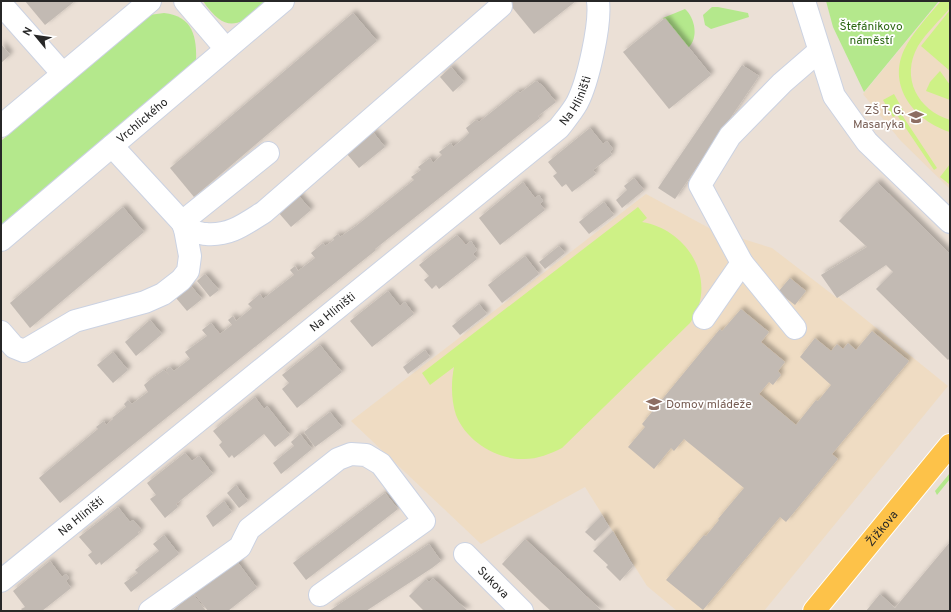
<svg xmlns="http://www.w3.org/2000/svg" width="951" height="612" font-family="Overpass,sans-serif">
<defs>
<filter id="shadow"><feDropShadow dx="3.5" dy="-3.5" stdDeviation="2" flood-color="#0004"/></filter>
</defs>
<rect width="100%" height="100%" fill="#ebe0d6"/>
<g fill="#efdcc3">
<path d="M940 1H950V189L900 140 863 94Z"/>
<path d="M646 194 711 229 772 248 837 298 838 297 948 386 764 611H677L647 586 585 487 481 544 351 421Z"/>
</g>
<g fill="#b4e88c">
<path d="M203 1H270C242 23 228 38 203 1Z"/>
<path d="M826 1H939L864 92 833 27Z"/>
<path d="M712 7H718L748 13 749 17 711 29 705 25 703 15Z"/>
<path d="M685 9C695 18 699 38 688 48L663 18Z"/>
<path d="M164 13C193 16 197 37 196 62L1 227V141L149 15Z"/>
<path d="M950 473V479L937 495 935 491Z"/>
</g>
<g fill="#cef186">
<path d="M941 1H950V8C940 20 926 33 918 46 900 78 918 110 950 120V132C915 121 887 87 904 50 913 32 928 16 941 1Z"/>
<path d="M950 10V71L921 46Z"/>
<path d="M940 71 950 85V100L926 91 930 82Z"/>
<path d="M894 94 903 110 900 112 937 168 934 170 897 115 893 117 883 100Z"/>
<path d="M950 164V183L949 184 940 177Z"/>
<path d="M638 207 647 218 642 222C689 230 719 282 690 323L562 448C550 454 538 459 524 459 497 460 466 441 456 415 451 400 451 382 454 367L430 385 422 373Z"/>
</g>
<g fill="#c2bab3" filter="url(#shadow)">
<path d="M25 1H75L45 25Z"/>
<path d="M507 1H576L534 34Z"/>
<path d="M353 13 377 41 194 197 170 168Z"/>
<path d="M665 18 711 75 669 109 623 52Z"/>
<path d="M1 44 10 55 1 63Z"/>
<path d="M742 65 759 76 675 199 658 188Z"/>
<path d="M451 67 464 82 453 92 440 77Z"/>
<path d="M536 81 542 85 556 102 538 116 540 118 375 249 376 250 60 503 39 478 98 429 96 427 104 421 106 425 113 419 112 418 126 407 124 404 128 400 132 404 148 392 144 385 151 379 164 370 170 376 166 370 170 367 174 371 190 359 185 352 207 336 202 330 211 323 220 334 232 325 228 320 233 316 236 321 252 308 248 304 260 294 263 299 294 275 290 270 295 266 298 271 315 258 311 253 323 243 325 246 334 240 333 238 338 234 340 237 356 226 414 180 411 177 421 170 418 167 430 158 433 163 442 155 439 152 451 143 453 147 462 140 469 133 466 128 476 120 479 122 518 91 520 93Z"/>
<path d="M590 128 603 144 607 141 613 149 610 152 612 155 593 170 596 174 572 192 566 184 562 187 553 176 557 173 548 162Z"/>
<path d="M373 132 385 147 359 168 347 154Z"/>
<path d="M634 178 644 190 622 208 616 200 627 190 624 186Z"/>
<path d="M523 182 535 198 539 195 543 201 540 204 545 210 500 245 479 218Z"/>
<path d="M877 182 950 254V358L948 360 876 289 893 272 886 265 837 298 821 275 867 247 839 221Z"/>
<path d="M298 195 311 210 291 227 278 212Z"/>
<path d="M604 202 614 215 589 234 579 222Z"/>
<path d="M123 207 144 232 30 328 10 303Z"/>
<path d="M457 235 466 245 471 241 477 250 473 254 477 259 439 289 436 285 432 289 424 280 429 276 419 265Z"/>
<path d="M559 246 565 253 545 269 539 262Z"/>
<path d="M525 256 539 274 502 303 488 285Z"/>
<path d="M205 274 219 290 210 297 197 281Z"/>
<path d="M790 278 806 291 795 305 778 292Z"/>
<path d="M191 286 202 299 187 311 176 298Z"/>
<path d="M388 291 400 306 405 302 414 314 372 347 350 321Z"/>
<path d="M479 304 487 314 460 335 452 326Z"/>
<path d="M741 309 769 332 761 342 785 362 778 371 781 375 773 385 769 382 759 394 796 425 816 400 818 401 831 385 800 357 815 338 831 351 837 344 843 349 848 343 856 350 872 331 909 361 832 454 838 459 786 522 780 517 703 610 666 580 704 535 706 536 719 520 718 519 744 488 684 439 674 451 671 448 654 469 628 447 645 427 642 424 720 329 722 331Z"/>
<path d="M150 320 162 334 136 356 125 342Z"/>
<path d="M320 345 342 372 297 408 282 389 289 383 282 375Z"/>
<path d="M425 350 430 357 408 374 403 367Z"/>
<path d="M113 352 128 370 113 383 97 365Z"/>
<path d="M255 397 264 409 267 406 290 435 275 447 264 434 234 458 232 455 229 458 219 445 222 442 213 431Z"/>
<path d="M330 412 342 427 315 447 304 432Z"/>
<path d="M300 434 312 449 281 474 273 463 294 446 291 442Z"/>
<path d="M185 453 192 461 199 456 213 474 176 504 178 507 165 518 150 499 156 495 147 483Z"/>
<path d="M236 485 248 501 239 508 227 493Z"/>
<path d="M385 493 398 509 306 580 293 563Z"/>
<path d="M224 501 232 512 213 527 206 516Z"/>
<path d="M118 507 130 522 133 520 142 530 138 532 139 534 101 565 100 562 96 565 88 555 92 552 79 537Z"/>
<path d="M602 515 609 527 595 541 585 532Z"/>
<path d="M613 531 633 566 620 581 606 567 613 560 608 565 593 551Z"/>
<path d="M164 535 179 554 131 592 124 583 138 573 135 570 159 551 153 544Z"/>
<path d="M525 539 565 576 602 611H551L541 602 502 564Z"/>
<path d="M950 542V611H866L880 594 895 608Z"/>
<path d="M429 544 441 561 432 568 366 611H329Z"/>
<path d="M236 560 257 588 228 611H208L194 593Z"/>
<path d="M50 561 62 577 66 574 69 578 66 581 71 588 42 611H23L21 609 25 607 13 591Z"/>
<path d="M433 578 458 602 468 611H424L409 596 426 579 429 582Z"/>
<path d="M193 594 206 611H172Z"/>
</g>
<g fill="none" stroke-linecap="round" stroke-linejoin="round">
<defs>
<g id="minor">
<path d="M185 1 226 49"/>
<path d="M804 1 834 96 867 142 950 222"/>
<path d="M1 4 63 74"/>
<path d="M1 126 150 1"/>
<path d="M182 222 268 153"/>
<path d="M185 229C192 230 199 234 206 234 230 236 245 224 264 212L501 6"/>
<path id="s1" d="M1 240 283 1"/>
<path d="M704 318 742 263"/>
<path d="M795 328 742 263 700 185 730 136 782 83 819 51"/>
<path d="M1 332 14 347 24 351 75 321 145 302 163 294 181 280 188 271 190 256 185 229 182 222 112 146"/>
<path id="s2" d="M465 554 522 611"/>
<path id="s3" d="M1 581 559 128C565 120 572 112 577 103 588 82 601 24 598 1"/>
<path d="M150 611 240 547 249 529 338 459 351 454 366 455 381 464 424 521 320 595"/>
</g>
<g id="major">
<path id="s4" d="M814 611 950 445"/>
</g>
</defs>
<use href="#minor" stroke="#cbd2e2" stroke-width="24"/>
<use href="#major" stroke="#fff" stroke-width="24"/>
<use href="#minor" stroke="#fff" stroke-width="22"/>
<use href="#major" stroke="#fdc249" stroke-width="22"/>
</g>
<defs>
<symbol id="school-bare" viewBox="-9 -9 18 18"><path d="M0-5L7-2L0 1L-7-2ZM-4 1L0 2.5L4 1V4Q0 6-4 4Z" fill="#8d6e63" stroke="#fff" stroke-width="2.5" paint-order="stroke"/></symbol>
</defs>
<g fill-rule="evenodd">
<use href="#school-bare" x="905" y="106" width="22" height="22"/>
<use href="#school-bare" x="643" y="393" width="22" height="22"/>
</g>
<g text-anchor="middle" stroke-width="3.5" stroke-linejoin="round" paint-order="stroke">
<g font-size="12" fill="#2c6812" stroke="#fff">
<text x="871" y="30">Štefánikovo<tspan x="871" dy="14">náměstí</tspan></text>
</g>
<g font-size="12" fill="#272727" stroke="#fff">
<text dy="4" stroke="none"><textPath href="#s3" startOffset="751">Na Hliništi</textPath></text>
<text dy="4" stroke="none"><textPath href="#s1" startOffset="185">Vrchlického</textPath></text>
<text dy="4" stroke="none"><textPath href="#s3" startOffset="427">Na Hliništi</textPath></text>
<text dy="4" stroke="none"><textPath href="#s3" startOffset="103">Na Hliništi</textPath></text>
<text dy="4" stroke="none"><textPath href="#s4" startOffset="107">Žižkova</textPath></text>
<text dy="4" stroke="none"><textPath href="#s2" startOffset="40">Sukova</textPath></text>
</g>
<g font-size="12" fill="#785e54" stroke="#fff" text-anchor="end">
<text x="904" y="114">ZŠ T. G.<tspan x="904" dy="14">Masaryka</tspan></text>
<text x="666" y="408" text-anchor="start">Domov mládeže</text>
</g>
</g>
<rect width="951" height="612" fill="none" stroke="#272727" stroke-width="4"/>
<g transform="translate(36 36) rotate(299)" stroke="#ffffff" stroke-width="3" paint-order="stroke">
<path d="M0-3L7 15L0 10L-7 15Z" fill="#272727"/>
<text y="-6" font-size="11" font-weight="bold" text-anchor="middle" fill="#272727">N</text>
</g>
</svg>
